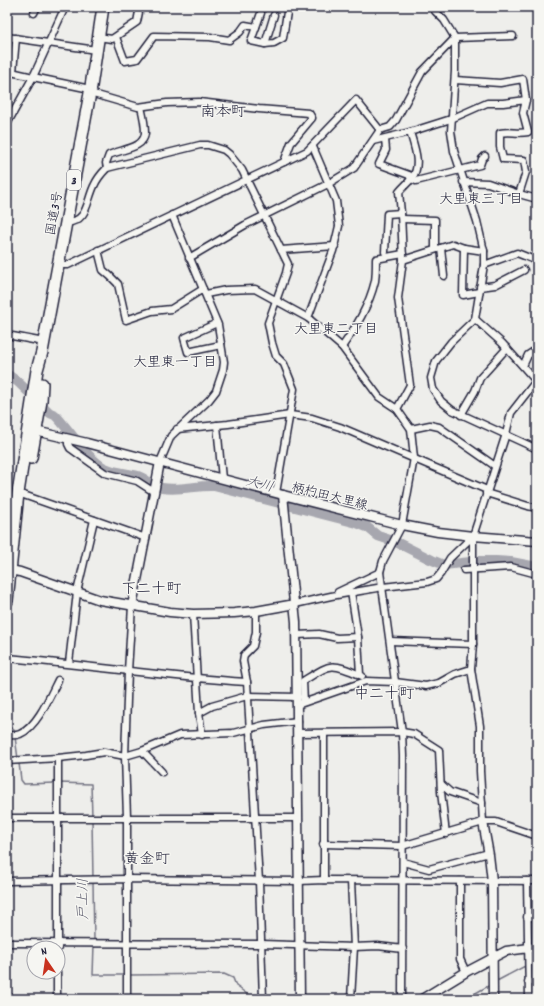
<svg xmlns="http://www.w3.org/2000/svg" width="544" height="1006" font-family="Dekko,'Klee One',sans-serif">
<rect width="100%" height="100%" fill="#eeeeeb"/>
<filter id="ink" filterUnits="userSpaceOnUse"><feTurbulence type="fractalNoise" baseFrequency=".025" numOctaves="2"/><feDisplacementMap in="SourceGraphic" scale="8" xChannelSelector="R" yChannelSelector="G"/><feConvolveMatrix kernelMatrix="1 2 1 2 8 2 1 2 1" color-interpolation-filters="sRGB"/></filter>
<g filter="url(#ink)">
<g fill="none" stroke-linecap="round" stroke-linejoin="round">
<g stroke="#727281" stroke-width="1.5">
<path d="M7 725 14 730V733"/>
<path d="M15 737 18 759"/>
<path d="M19 763 21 780 24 784 56 783"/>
<path d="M59 783 91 784 92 817"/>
<path d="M92 820 93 879"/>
<path d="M93 882 94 941"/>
<path d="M94 944 93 975H125"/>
<path d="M531 964 537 963"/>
<path d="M129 975 224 974 233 978 236 986 254 999"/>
<path d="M495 982 527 965"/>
<path d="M465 999 490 985"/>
</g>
<path stroke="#a7a7af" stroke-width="10" d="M7 374 18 382 50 413 55 415C68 428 89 461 105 468 115 473 127 473 138 476 147 479 152 487 162 488 180 491 197 485 214 486L357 523 367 527 378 536 396 542 432 560 444 565 479 561H496L511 562 537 567"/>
<defs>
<g id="street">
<path d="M433 7 435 11 444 20 455 38V71L451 131 454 151 477 221 484 251V265L475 319 451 342 436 361 431 378 433 389 441 401 452 410 537 449"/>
<path d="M34 13 37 7"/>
<path d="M261 13 251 41 265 44"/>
<path d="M274 15 265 44 274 43 283 38 287 12"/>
<path d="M7 37 96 50"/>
<path d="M98 37 112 39 137 22 140 7"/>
<path d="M116 37 125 61 137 59 154 36 210 37 229 40 240 32 245 25 256 27"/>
<path d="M7 71 33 77 90 89"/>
<path d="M13 72 16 38"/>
<path d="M455 80 500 83 523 79 526 100"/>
<path d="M90 93 138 107 167 103 199 102 259 109 309 113 312 118 291 143 284 162"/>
<path d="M7 124 33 77 65 7"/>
<path d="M410 132 451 119 487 103H503L526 100 523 113 528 132C518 134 509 131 500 133V147L503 159 524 160 526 172 519 194"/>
<path d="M385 139 386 150 379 164 409 175 411 179 416 181 480 165 482 159 485 156"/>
<path d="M373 141 410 132C414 146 422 165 412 178 408 183 403 187 399 192L401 213 403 260 398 298 410 385 397 409"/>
<path d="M107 168 106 163 109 155C121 149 144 149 145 133 145 125 143 115 141 107"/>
<path d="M463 182 488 183 519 194 537 199"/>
<path d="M402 219 435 220V249"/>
<path d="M66 223C88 221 86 203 94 186 97 179 102 173 107 168L200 145H208L224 150 229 154 242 170 288 264 286 273 268 323 272 343 276 356 284 364 294 389 276 493"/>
<path d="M441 248 444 276"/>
<path d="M464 248 463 295 479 292"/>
<path d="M98 250 103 270 110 276 118 284 126 320 152 311 171 309 203 289"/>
<path d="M281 250 335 246"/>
<path d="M385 252 387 214 401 213"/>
<path d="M189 258 245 225 328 184 354 168 380 130 390 127 396 120 422 72 455 38 513 36"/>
<path d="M403 260 453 244 464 248 484 251"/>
<path d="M58 265H68L307 151 356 100 380 130"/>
<path d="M484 265 517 253 537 261"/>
<path d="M480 287 495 285 524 270"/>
<path d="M206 294 226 290 255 289 308 318 342 347 379 397 397 409 411 429 414 458 402 525 383 561 380 572 402 732 403 756 402 999"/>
<path d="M308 318 333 251 339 226 336 201 313 147"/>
<path d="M475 319 502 343 536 381 511 413 506 434 473 536V644L471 669 480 726V771L483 822"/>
<path d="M217 323 184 338 188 352 221 345"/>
<path d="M7 335 44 342"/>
<path d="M342 347C356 327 369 306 375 281 376 274 376 266 376 259L403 254"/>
<path d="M523 366 528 355 537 349"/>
<path d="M461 415 475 391 480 378 507 348"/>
<path d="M217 425 222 479"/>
<path d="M177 429 228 424 290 415 312 418 340 427 487 490"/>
<path d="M411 429 430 425 439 427 495 466"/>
<path d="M68 439V444L70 448 105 473 137 481 154 492"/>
<path d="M160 462 171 436 209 400 216 391 223 370 224 362 218 325 172 215"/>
<path d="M18 493 146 538"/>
<path d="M486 493 528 506 537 508"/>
<path d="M464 570 511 567 537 574"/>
<path d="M338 592 380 572"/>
<path d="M295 604 331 596 383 587 427 582 436 579 441 573 450 558 473 536"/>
<path d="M256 611V632L253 646 244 655 243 661 247 682 259 881 263 999"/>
<path d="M193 614 199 713 202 735"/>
<path d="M297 635 319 634 337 638 358 637 351 592"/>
<path d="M358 637 360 675 362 676"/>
<path d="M390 641 473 644"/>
<path d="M7 658C87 665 167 677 247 682"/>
<path d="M69 663 77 592 94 520"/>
<path d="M304 702 303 681C331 664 330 662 360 675"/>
<path d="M297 705 366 681 395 682 426 686 439 683 455 674 471 669"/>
<path d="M199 713 212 706 247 696 298 697"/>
<path d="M298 733 402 732 414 734 439 750 441 792 446 834"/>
<path d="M324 733V880"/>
<path d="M7 735C11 735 16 736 20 734 37 727 50 696 58 680"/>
<path d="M142 751 162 772"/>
<path d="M58 758V948"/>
<path d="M7 761 58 758 86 755 104 752 125 756 142 751 180 735 233 733 264 725 298 721"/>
<path d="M441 784 450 792 482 803"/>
<path d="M7 818H298"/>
<path d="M323 844 402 846 483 822H496L537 836"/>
<path d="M403 862 429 869 489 853"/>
<path d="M7 881 127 879 299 881 324 880 537 881"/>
<path d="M351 881 354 947 351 999"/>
<path d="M460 881V959L466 972"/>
<path d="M527 881 529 999"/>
<path d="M527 917H537"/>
<path d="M7 943 262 944 354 947 378 946 403 949"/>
<path d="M528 982H537"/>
<path d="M7 997 15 999"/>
<path d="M57 999V972"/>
<path d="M127 999V817L125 756 128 671 132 606"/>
</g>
<g id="secondary">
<path d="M31 430 87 443 283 495 402 525 438 532 473 536 537 541"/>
<path d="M283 495 296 622 300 999"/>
<path d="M10 570 20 572 100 600 170 612 193 614 234 613 256 611 295 604"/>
<path d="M132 606 160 462"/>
<path d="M483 822 489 855 492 881 493 999"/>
<path d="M422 999 466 972 506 951 537 947"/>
</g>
<g id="highway">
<path d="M31 458 41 401 42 384"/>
<path d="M7 601 18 493 37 370 42 352 90 93 103 7"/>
</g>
</defs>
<use href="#street" stroke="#22223b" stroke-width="9"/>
<use href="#secondary" stroke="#22223b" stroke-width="11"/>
<use href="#highway" stroke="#22223b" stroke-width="14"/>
<use href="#street" stroke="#f6f6f2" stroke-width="6"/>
<use href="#secondary" stroke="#f6f6f2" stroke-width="8"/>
<use href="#highway" stroke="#f6f6f2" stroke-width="11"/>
</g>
</g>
<g text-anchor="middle" stroke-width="3" stroke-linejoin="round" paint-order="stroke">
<rect fill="#f6f6f2" stroke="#626272" stroke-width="1" x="67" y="170" width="14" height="20" rx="3"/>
<g font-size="12" font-weight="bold" fill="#22223b">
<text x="74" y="184">3</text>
</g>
<g font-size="13" fill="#22223b" stroke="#f6f6f2">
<text transform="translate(53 213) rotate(-80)" y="5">国道3号</text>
<text transform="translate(330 495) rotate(14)" y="5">柄杓田大里線</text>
</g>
<g font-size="14" fill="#22223b" stroke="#f6f6f2">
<text x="481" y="203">大里東三丁目</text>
<text x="336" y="333">大里東二丁目</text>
<text x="175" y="366">大里東一丁目</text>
</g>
<g font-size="14" font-style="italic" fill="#575769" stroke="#f6f6f2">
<text transform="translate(260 483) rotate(15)" y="5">大川</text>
<text transform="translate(82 899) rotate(-91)" y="5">戸上川</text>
</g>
<g font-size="15" fill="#22223b" stroke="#f6f6f2">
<text x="223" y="116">南本町</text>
<text x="151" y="593">下二十町</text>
<text x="384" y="698">中二十町</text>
<text x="147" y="863">黄金町</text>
</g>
</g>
<rect width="544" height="1006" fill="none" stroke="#f6f6f2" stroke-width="24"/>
<rect x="12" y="12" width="520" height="982" fill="none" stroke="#22223b" stroke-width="1.5" filter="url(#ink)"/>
<g transform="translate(46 960) rotate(347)"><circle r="19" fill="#f6f6f2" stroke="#a1a1a9"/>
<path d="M0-3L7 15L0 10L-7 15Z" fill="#c8321e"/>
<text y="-6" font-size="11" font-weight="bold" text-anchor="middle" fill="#22223b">N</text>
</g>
</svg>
